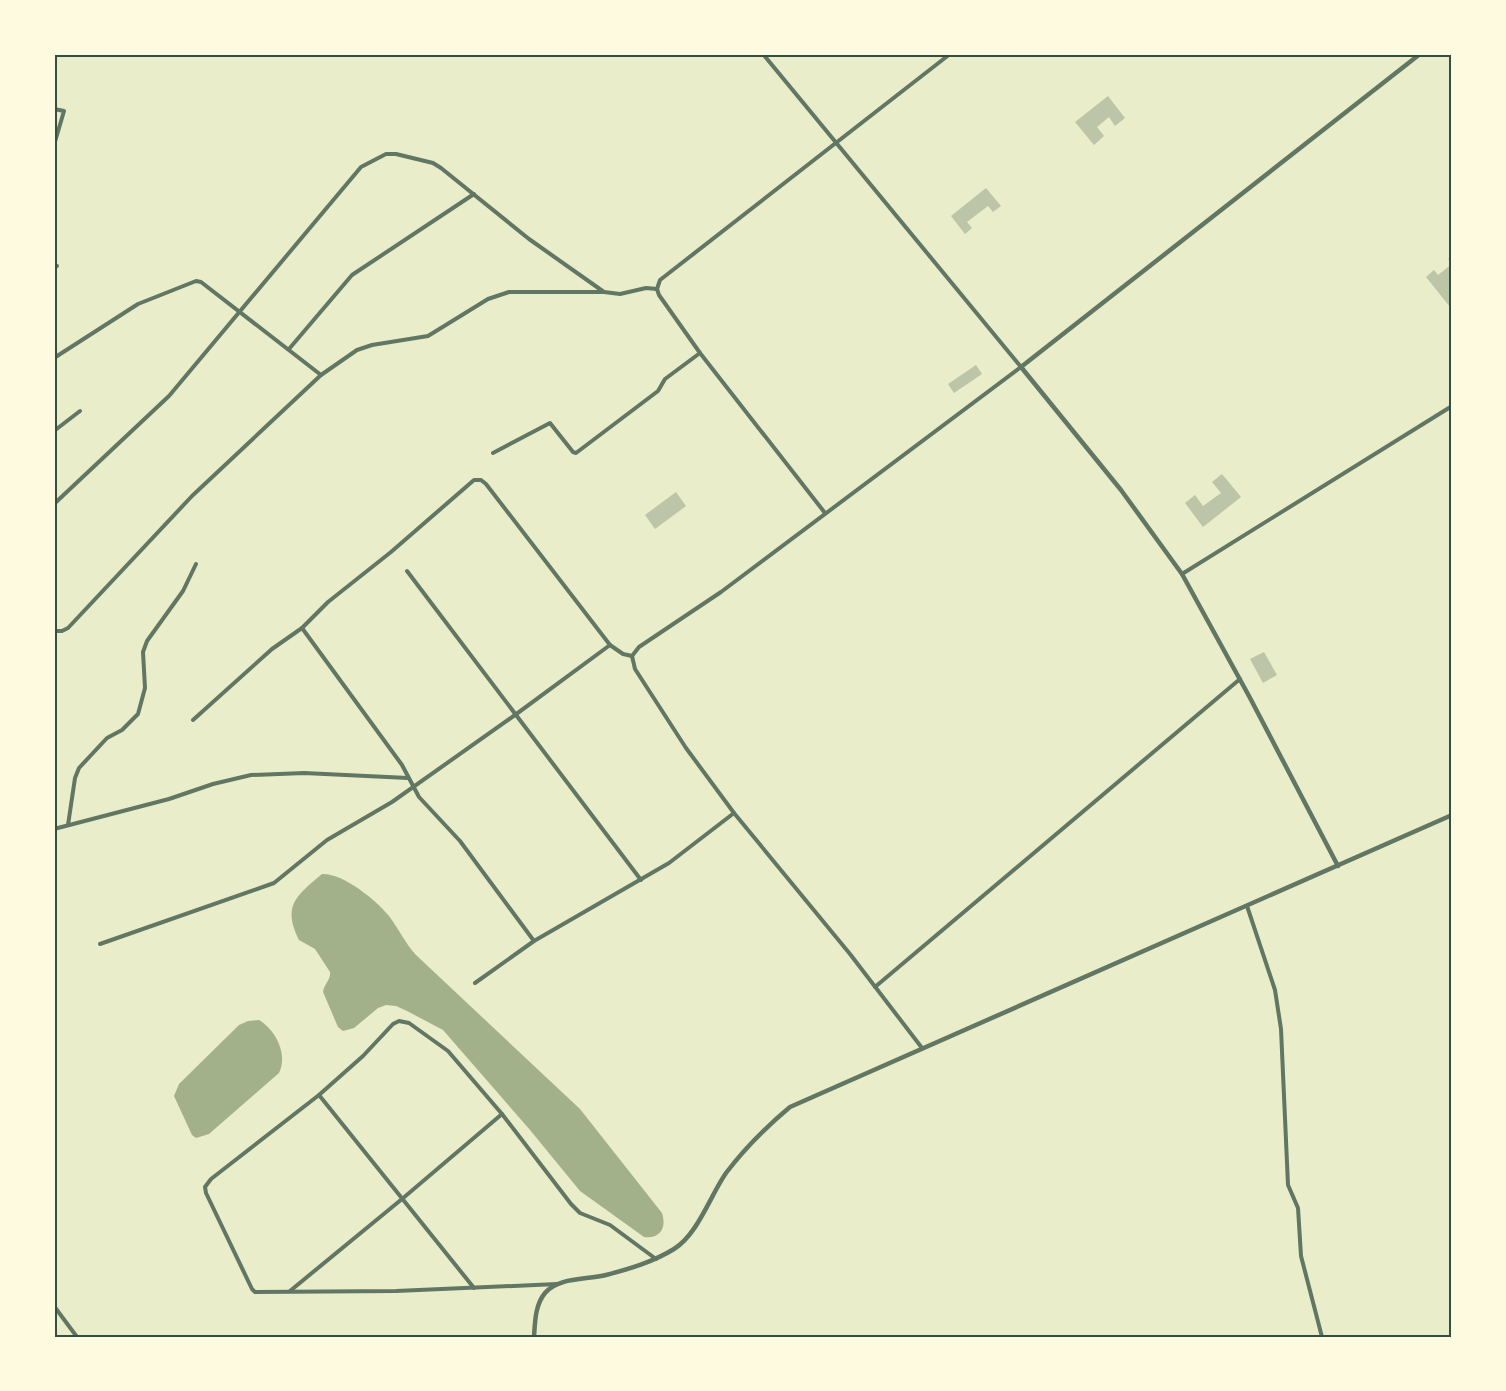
<svg xmlns="http://www.w3.org/2000/svg" width="1506" height="1391" font-family="'Roboto Condensed',sans-serif">
<rect width="100%" height="100%" fill="#e9edc9"/>
<g fill="#a3b18a">
<path d="M322 874C343 873 376 900 389 916 399 929 405 943 416 955L580 1109 662 1213C667 1228 660 1239 644 1237L580 1191 530 1130 443 1030 407 1011 396 1006 386 1005 378 1008 354 1028 343 1031 338 1027 323 992C324 984 331 980 330 972L315 949 299 940C282 906 296 896 322 874Z"/>
<path d="M259 1020C276 1030 288 1055 279 1073L209 1134 196 1138 192 1135 174 1096 179 1084 239 1025 248 1021Z"/>
</g>
<g fill="#bcc5a7">
<path d="M1108 96 1125 118 1115 126 1109 117 1097 127 1104 136 1094 145 1075 122Z"/>
<path d="M986 188 1001 206 993 212 988 206 967 222 972 228 965 234 951 216Z"/>
<path d="M1452 256V287L1449 290 1452 294V306L1450 307 1426 277 1434 270 1438 275 1452 264 1448 259Z"/>
<path d="M976 365 982 374 954 393 948 384Z"/>
<path d="M1222 474 1241 497 1203 527 1185 503 1195 495 1203 506 1221 493 1212 482Z"/>
<path d="M676 492 686 506 655 529 645 515Z"/>
<path d="M1264 652 1277 675 1263 683 1250 659Z"/>
</g>
<g fill="none" stroke-linecap="round" stroke-linejoin="round">
<g stroke="#617663" stroke-width="4">
<path d="M54 109 64 111 54 145"/>
<path d="M54 267 57 266"/>
<path d="M657 289 660 280 950 54"/>
<path d="M657 289 659 295 700 353 825 513"/>
<path d="M289 349 352 275 474 194"/>
<path d="M54 358 138 304 196 281 201 282 321 375"/>
<path d="M54 431 80 411"/>
<path d="M493 453 550 423 573 452 576 453 658 391 665 379 700 353"/>
<path d="M54 504 169 396 361 167 386 154H396L433 163 441 168 529 239 604 292"/>
<path d="M407 571 641 880"/>
<path d="M1182 574 1452 406"/>
<path d="M302 628 402 765 419 797 460 841 534 941"/>
<path d="M54 631H62L68 628 192 496 321 375 357 350 372 345 428 336 488 299 509 292H604L620 294 646 288 657 289"/>
<path d="M632 656 639 647 721 592 1021 367 763 54"/>
<path d="M632 656 635 669 686 748 734 813 850 954 922 1048"/>
<path d="M193 720 272 649 302 628 328 602 391 552 474 480H481L486 484 610 645 623 654 632 656"/>
<path d="M68 825 75 778 79 768 107 738 122 730 138 714 145 688 143 652 147 641 183 591 196 564"/>
<path d="M54 829 169 799 213 784 251 775 304 773 408 778"/>
<path d="M1247 906 1275 990 1281 1029 1288 1185 1298 1208 1301 1256 1322 1337"/>
<path d="M100 944 274 883 327 840 392 802 515 715 610 645"/>
<path d="M475 983 534 941 669 863 734 813"/>
<path d="M875 987 1240 679"/>
<path d="M319 1095 474 1288"/>
<path d="M557 1284 396 1291 255 1292 252 1289 206 1193 205 1187 211 1179 319 1095 363 1056 393 1024 399 1021 409 1023 448 1051 502 1114 571 1204 580 1213 610 1225 656 1259"/>
<path d="M290 1291 402 1199 502 1114"/>
<path d="M54 1306 77 1337"/>
</g>
<g stroke="#617663" stroke-width="4.5">
<path d="M1338 866 1249 696 1182 574 1121 490 1021 367 1420 54"/>
<path d="M534 1337C535 1322 535 1305 545 1293 558 1277 587 1280 606 1275 629 1269 653 1262 674 1249 698 1234 710 1196 726 1173 745 1148 766 1127 790 1107L1452 815"/>
</g>
</g>
<rect width="1506" height="1391" fill="none" stroke="#fefae0" stroke-width="111"/>
<rect x="56" y="56" width="1394" height="1280" fill="none" stroke="#344e41" stroke-width="2"/>
</svg>
